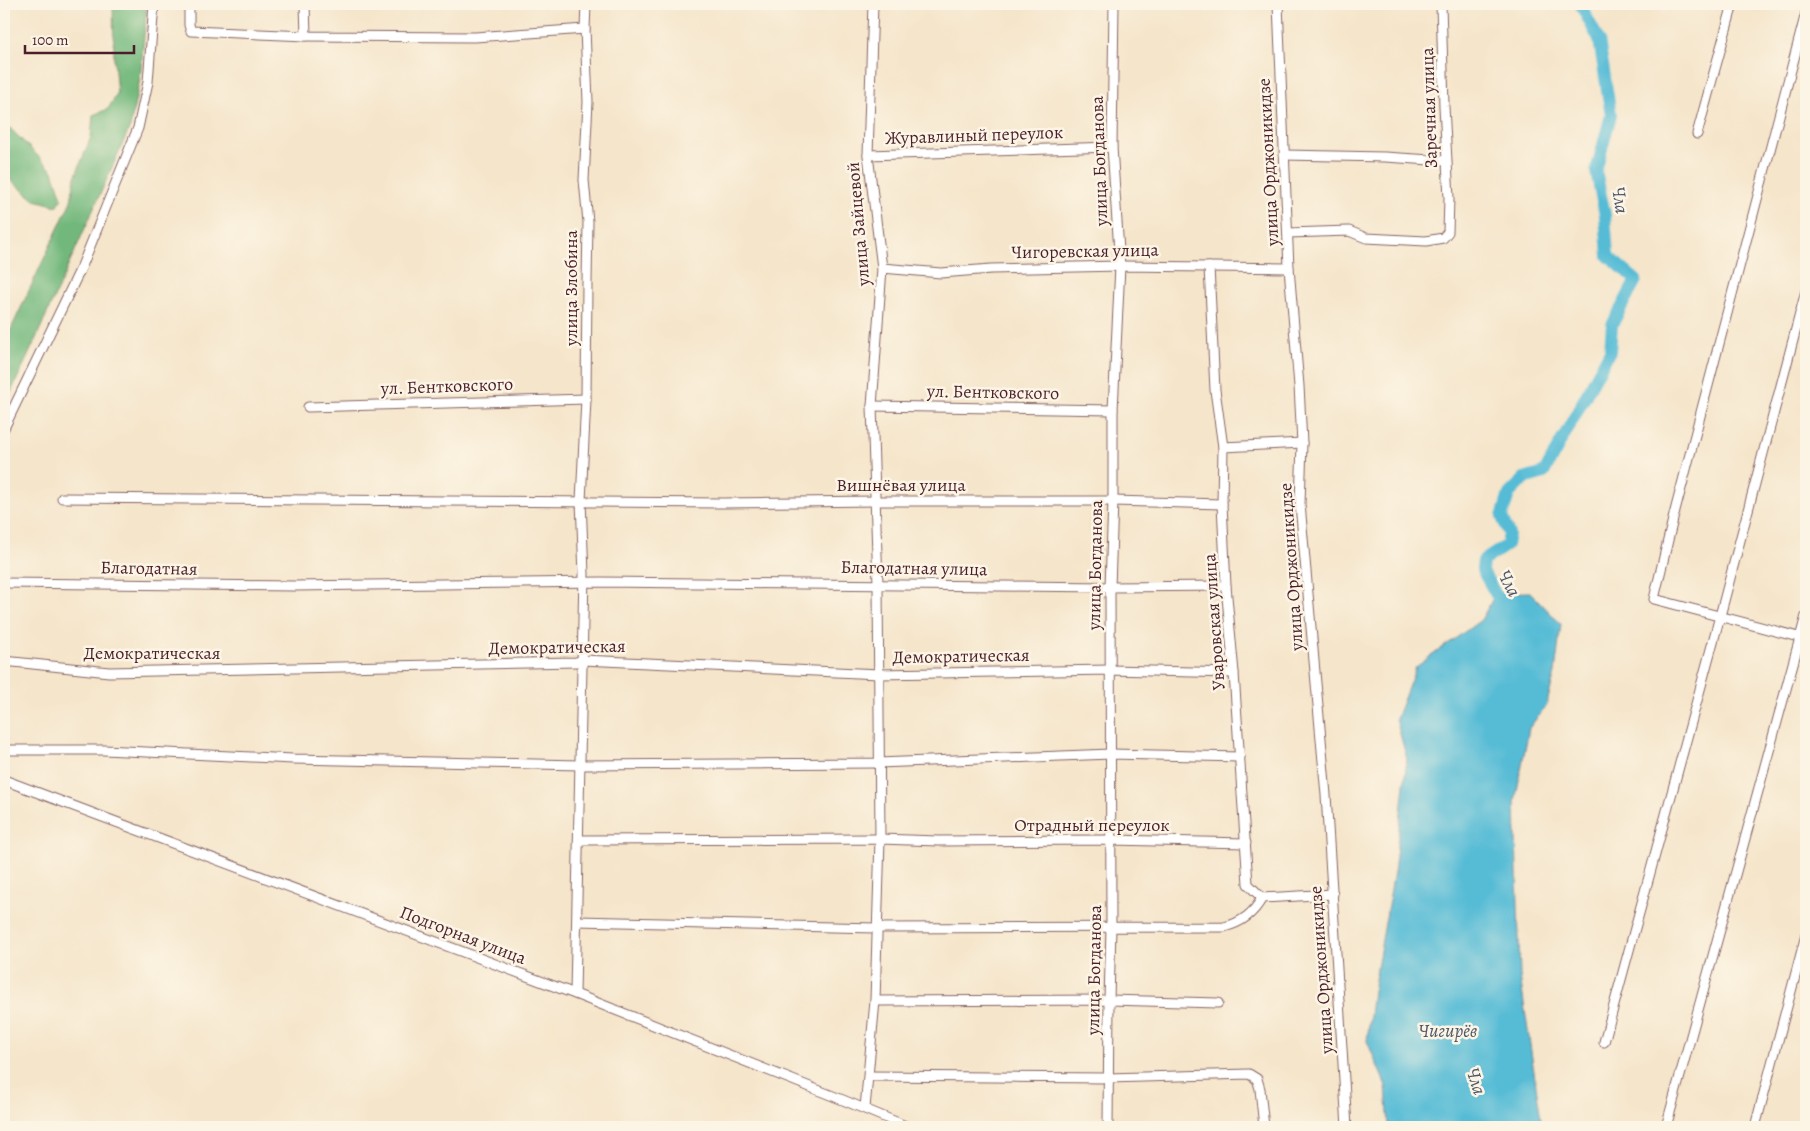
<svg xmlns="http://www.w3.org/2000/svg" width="1810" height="1131" font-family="Alegreya,serif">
<rect width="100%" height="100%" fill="#fcf5e5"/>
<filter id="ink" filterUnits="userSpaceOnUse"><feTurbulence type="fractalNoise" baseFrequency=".02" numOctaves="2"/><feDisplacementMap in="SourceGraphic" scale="10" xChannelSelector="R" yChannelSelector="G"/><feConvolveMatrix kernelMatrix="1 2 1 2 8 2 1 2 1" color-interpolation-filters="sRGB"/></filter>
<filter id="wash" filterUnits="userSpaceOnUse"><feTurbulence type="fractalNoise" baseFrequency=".0096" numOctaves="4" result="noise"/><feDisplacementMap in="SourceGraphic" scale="20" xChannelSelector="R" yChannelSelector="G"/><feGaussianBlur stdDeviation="1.12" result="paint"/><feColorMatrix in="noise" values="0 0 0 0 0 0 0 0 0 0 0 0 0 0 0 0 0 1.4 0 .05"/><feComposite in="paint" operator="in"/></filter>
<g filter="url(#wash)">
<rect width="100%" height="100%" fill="#f5e5ca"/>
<g fill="#72b87c" stroke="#5e6c54">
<path d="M113 4H147L140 79 130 127 33 345 4 407V344L71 201 75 177 91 137 93 115 108 109 117 94 114 60Z"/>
<path d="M4 122 53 171 62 198 57 206 35 200 4 175Z"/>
</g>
<path fill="#57bcd6" stroke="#506e80" d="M1530 592 1561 624 1555 673 1546 706 1529 728 1515 801 1520 976 1542 1127H1389L1386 1086 1367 1041 1373 991 1394 872 1407 759 1396 719 1416 667 1481 620 1496 593Z"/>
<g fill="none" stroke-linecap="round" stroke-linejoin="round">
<path stroke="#57bcd6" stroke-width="12" d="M1503 607 1482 570 1483 561 1507 545 1509 534 1502 517 1509 494 1524 479 1544 473 1610 351 1612 325 1636 280 1608 256 1605 215 1596 171 1611 115 1599 40 1580 4"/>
</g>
</g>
<g filter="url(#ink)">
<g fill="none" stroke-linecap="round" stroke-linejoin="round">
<defs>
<g id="minor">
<path d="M189 4V25L191 31 306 36 475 37 585 29"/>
<path d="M305 4 306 36"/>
<path d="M1278 4 1289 268 1299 386 1302 443 1300 504 1326 795 1347 1127"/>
<path d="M1806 13 1674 515 1654 599 1806 639"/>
<path d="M1697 134 1733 4"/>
<path d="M868 155 1112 147"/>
<path d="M1284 155 1385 157 1446 161"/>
<path d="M1288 233 1349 231 1366 238 1426 241 1443 238 1448 232 1449 198 1444 106 1441 4"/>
<path d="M1209 267 1215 390 1223 447 1222 504 1226 586 1234 673 1248 884 1262 898 1333 894"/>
<path d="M882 268 941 273 991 269 1120 266 1289 268"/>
<path d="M872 406 1113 410"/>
<path d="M308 407 586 399"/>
<path d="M4 428 82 266 138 128 148 82 154 4"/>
<path d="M1223 447 1302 443"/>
<path d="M62 498 722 503 876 501H1113L1222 504"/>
<path d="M4 583 295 586 601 582 1110 587 1226 586"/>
<path d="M4 661 109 672 576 662 583 660 879 674 1110 670 1234 673"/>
<path d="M4 750H104L293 759 580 765 878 763 1111 754 1240 757"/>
<path d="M4 780 575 994 843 1100 908 1127"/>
<path d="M579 840 880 839 938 841 1111 840 1246 843"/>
<path d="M577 921 876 928 1224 927C1241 923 1254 913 1262 898"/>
<path d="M575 994 584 574 581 501 586 399 587 283 588 222 584 180 588 102 585 29 586 4"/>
<path d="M875 1001 1109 1000 1218 1003"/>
<path d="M1604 1042 1720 616 1806 291"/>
<path d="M869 1076 1108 1078 1249 1074 1257 1079 1260 1089 1264 1127"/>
<path d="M865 1108 875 1001 880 839 878 584 872 406 882 268 868 155 873 4"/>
<path d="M1108 1127 1109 1000 1111 928 1110 587 1113 501V410L1120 266 1112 147 1114 4"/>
<path d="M1666 1127 1806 616"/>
<path d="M1755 1127 1806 935"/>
</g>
</defs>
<use href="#minor" stroke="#866463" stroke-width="11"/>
<use href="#minor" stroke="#fff" stroke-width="9"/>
</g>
</g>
<g text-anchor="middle" stroke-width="5" stroke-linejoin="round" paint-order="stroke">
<g font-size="18" fill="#4a1f2b" stroke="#fcf5e5">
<text transform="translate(1429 108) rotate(-92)" y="6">Заречная улица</text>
<text transform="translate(974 135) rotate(-2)" y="6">Журавлиный переулок</text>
<text transform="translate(1099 161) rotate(-92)" y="6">улица Богданова</text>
<text transform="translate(1268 162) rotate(-93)" y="6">улица Орджоникидзе</text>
<text transform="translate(858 224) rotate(-95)" y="6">улица Зайцевой</text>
<text transform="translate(1085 251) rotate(-1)" y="6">Чигоревская улица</text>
<text transform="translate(571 288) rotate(-90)" y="6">улица Злобина</text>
<text transform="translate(447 386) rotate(-2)" y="6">ул. Бентковского</text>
<text transform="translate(993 392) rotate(1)" y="6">ул. Бентковского</text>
<text x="901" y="491">Вишнёвая улица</text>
<text transform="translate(1095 565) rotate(-89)" y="6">улица Богданова</text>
<text transform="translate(1291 567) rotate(-94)" y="6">улица Орджоникидзе</text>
<text transform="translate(149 568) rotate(1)" y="6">Благодатная</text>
<text transform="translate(914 568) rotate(1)" y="6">Благодатная улица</text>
<text transform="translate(1214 622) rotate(-94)" y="6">Уваровская улица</text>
<text transform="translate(557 647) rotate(-1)" y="6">Демократическая</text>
<text x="152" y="659">Демократическая</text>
<text transform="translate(961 656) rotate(-1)" y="6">Демократическая</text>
<text x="1092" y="831">Отрадный переулок</text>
<text transform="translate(463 935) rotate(21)" y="6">Подгорная улица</text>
<text transform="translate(1094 970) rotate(-89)" y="6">улица Богданова</text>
<text transform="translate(1321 970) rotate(-94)" y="6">улица Орджоникидзе</text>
</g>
<g font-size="19" font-style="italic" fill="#4f5667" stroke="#fcf5e5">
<text transform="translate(1621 200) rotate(81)" y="7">Чла</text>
<text transform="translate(1510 583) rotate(62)" y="7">Чла</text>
<text x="1448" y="1037">Чигирёв</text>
<text transform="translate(1477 1081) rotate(73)" y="7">Чла</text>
</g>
</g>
<rect width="1810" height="1131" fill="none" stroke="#fcf5e5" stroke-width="20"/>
<path d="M25 45v8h109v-8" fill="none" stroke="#4a1f2b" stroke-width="2.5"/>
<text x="32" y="45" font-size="15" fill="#4a1f2b" stroke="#fcf5e5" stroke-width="4" paint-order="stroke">100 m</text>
</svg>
